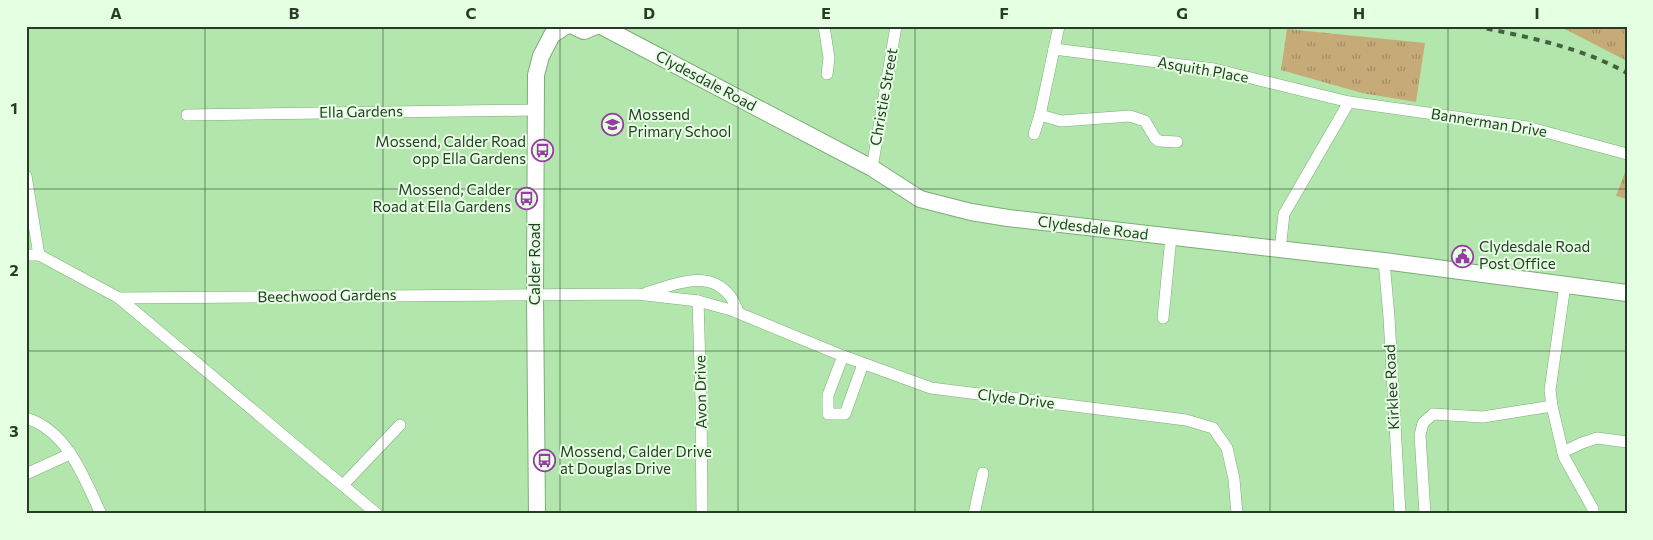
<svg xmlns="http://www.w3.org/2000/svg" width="1653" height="540" font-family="Commissioner,sans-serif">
<defs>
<pattern id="grass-tufts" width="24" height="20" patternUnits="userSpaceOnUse" patternTransform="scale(1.25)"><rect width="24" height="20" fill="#c6ab78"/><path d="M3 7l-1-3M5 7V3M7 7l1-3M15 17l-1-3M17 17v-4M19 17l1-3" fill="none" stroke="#a18c62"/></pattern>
</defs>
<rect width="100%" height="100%" fill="#b2e6ad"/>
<g fill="url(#grass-tufts)">
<path d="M1559 26H1627V61Z"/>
<path d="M1287 29 1425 43 1416 102 1362 93 1281 70Z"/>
<path d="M1627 167V199L1616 196Z"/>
</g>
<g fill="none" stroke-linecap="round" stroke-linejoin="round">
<defs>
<g id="street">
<path d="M824 26 829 58 827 74"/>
<path d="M1054 49 1059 26"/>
<path d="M187 115 535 110"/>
<path d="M1034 134 1040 115"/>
<path d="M1177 142 1159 141 1155 138 1145 121 1130 116 1061 121 1040 115 1054 49 1214 69 1349 102 1527 127 1627 154"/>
<path d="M872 168 896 26"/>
<path d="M26 176 39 255"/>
<path d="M1280 250 1284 214 1349 102"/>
<path d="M26 255H39L119 298 637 294 698 301 731 310 843 356 931 388 1186 420 1213 428 1227 448 1234 479 1237 514"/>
<path d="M1384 261 1389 317 1400 514"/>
<path d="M1565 285 1550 390 1552 406 1564 457 1593 509V514"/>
<path d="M646 293C673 285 709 268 730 296 734 301 736 308 739 313"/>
<path d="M119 298 377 514"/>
<path d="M698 301 701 400 702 514"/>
<path d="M1163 318 1171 237"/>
<path d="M843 356 828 395V414H845L863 364"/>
<path d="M26 418C68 431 84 478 101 514"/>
<path d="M1563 452 1582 443 1597 438 1627 442"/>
<path d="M26 474 70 454"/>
<path d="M343 485 400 425"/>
<path d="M974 514 983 473"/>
<path d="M1425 514 1420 435 1423 423 1433 414 1483 417 1552 406"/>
</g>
<g id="secondary">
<path d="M573 26 584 31 596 26"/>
<path d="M601 26 872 168 920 199 971 212 1008 218 1384 261 1627 293"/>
<path d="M537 514 535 295 536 75 541 56 552 35 566 26"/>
</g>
</defs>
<use href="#street" stroke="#7cad77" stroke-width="12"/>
<use href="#secondary" stroke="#7cad77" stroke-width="18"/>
<use href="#street" stroke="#fff" stroke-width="11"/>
<use href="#secondary" stroke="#fff" stroke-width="16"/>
<path stroke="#456143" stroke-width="4" stroke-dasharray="6 6" stroke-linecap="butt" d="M1475 26C1527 37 1581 47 1627 73"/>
</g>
<path fill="none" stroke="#273c26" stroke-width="1" stroke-opacity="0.55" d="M205 26V514M383 26V514M560 26V514M738 26V514M915 26V514M1093 26V514M1270 26V514M1448 26V514M26 189H1627M26 351H1627"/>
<defs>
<symbol id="school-ring" viewBox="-11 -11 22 22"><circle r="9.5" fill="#e5ffe2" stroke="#983ba5" stroke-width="1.5"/><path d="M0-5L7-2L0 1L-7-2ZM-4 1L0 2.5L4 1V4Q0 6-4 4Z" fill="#983ba5"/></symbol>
<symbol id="bus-ring" viewBox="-11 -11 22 22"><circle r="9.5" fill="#e5ffe2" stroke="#983ba5" stroke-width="1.5"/><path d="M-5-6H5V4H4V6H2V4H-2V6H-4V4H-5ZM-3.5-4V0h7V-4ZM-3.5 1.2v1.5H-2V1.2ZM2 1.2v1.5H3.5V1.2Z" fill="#983ba5"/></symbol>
<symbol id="civic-ring" viewBox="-11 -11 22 22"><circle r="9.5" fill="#e5ffe2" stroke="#983ba5" stroke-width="1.5"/><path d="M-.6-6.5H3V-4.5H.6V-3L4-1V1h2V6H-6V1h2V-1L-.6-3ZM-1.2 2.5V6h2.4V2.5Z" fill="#983ba5"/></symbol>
</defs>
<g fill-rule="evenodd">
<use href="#school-ring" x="600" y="112" width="25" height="25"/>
<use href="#bus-ring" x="530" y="138" width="25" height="25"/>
<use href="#bus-ring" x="514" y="186" width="25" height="25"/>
<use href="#civic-ring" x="1450" y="244" width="25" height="25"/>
<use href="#bus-ring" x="532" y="448" width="25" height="25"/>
</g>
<g text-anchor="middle" stroke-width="4" stroke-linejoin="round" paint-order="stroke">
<g font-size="15" fill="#273c26" stroke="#e5ffe2">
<text transform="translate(1203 70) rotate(10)" y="5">Asquith Place</text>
<text transform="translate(706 81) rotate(28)" y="5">Clydesdale Road</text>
<text transform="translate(884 97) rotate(-80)" y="5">Christie Street</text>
<text transform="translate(361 112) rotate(-1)" y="5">Ella Gardens</text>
<text transform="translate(1489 123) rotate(9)" y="5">Bannerman Drive</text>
<text transform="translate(1093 228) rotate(7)" y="5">Clydesdale Road</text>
<text transform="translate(535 264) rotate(-90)" y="5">Calder Road</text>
<text transform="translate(327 296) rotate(-1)" y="5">Beechwood Gardens</text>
<text transform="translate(1392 387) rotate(-93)" y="5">Kirklee Road</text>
<text transform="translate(701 392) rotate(-91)" y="5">Avon Drive</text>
<text transform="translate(1016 399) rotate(7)" y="5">Clyde Drive</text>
</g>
<g font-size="15" fill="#273c26" stroke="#e5ffe2" text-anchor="start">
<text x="628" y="120">Mossend<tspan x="628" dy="17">Primary School</tspan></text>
<text x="526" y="147" text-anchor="end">Mossend, Calder Road<tspan x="526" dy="17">opp Ella Gardens</tspan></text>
<text x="511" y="195" text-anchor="end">Mossend, Calder<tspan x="511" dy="17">Road at Ella Gardens</tspan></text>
<text x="1479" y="252">Clydesdale Road<tspan x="1479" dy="17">Post Office</tspan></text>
<text x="560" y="457">Mossend, Calder Drive<tspan x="560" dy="17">at Douglas Drive</tspan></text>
</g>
</g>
<rect width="1653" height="540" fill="none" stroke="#e5ffe2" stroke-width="55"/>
<rect x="28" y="28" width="1598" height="484" fill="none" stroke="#273c26" stroke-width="2"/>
<g font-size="16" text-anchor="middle" font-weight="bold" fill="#273c26">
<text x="116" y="19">A</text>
<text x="294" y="19">B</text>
<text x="471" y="19">C</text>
<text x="649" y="19">D</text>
<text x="826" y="19">E</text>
<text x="1004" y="19">F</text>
<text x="1182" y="19">G</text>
<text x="1359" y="19">H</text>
<text x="1537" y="19">I</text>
<text x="14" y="114">1</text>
<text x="14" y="276">2</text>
<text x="14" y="437">3</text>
</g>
</svg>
